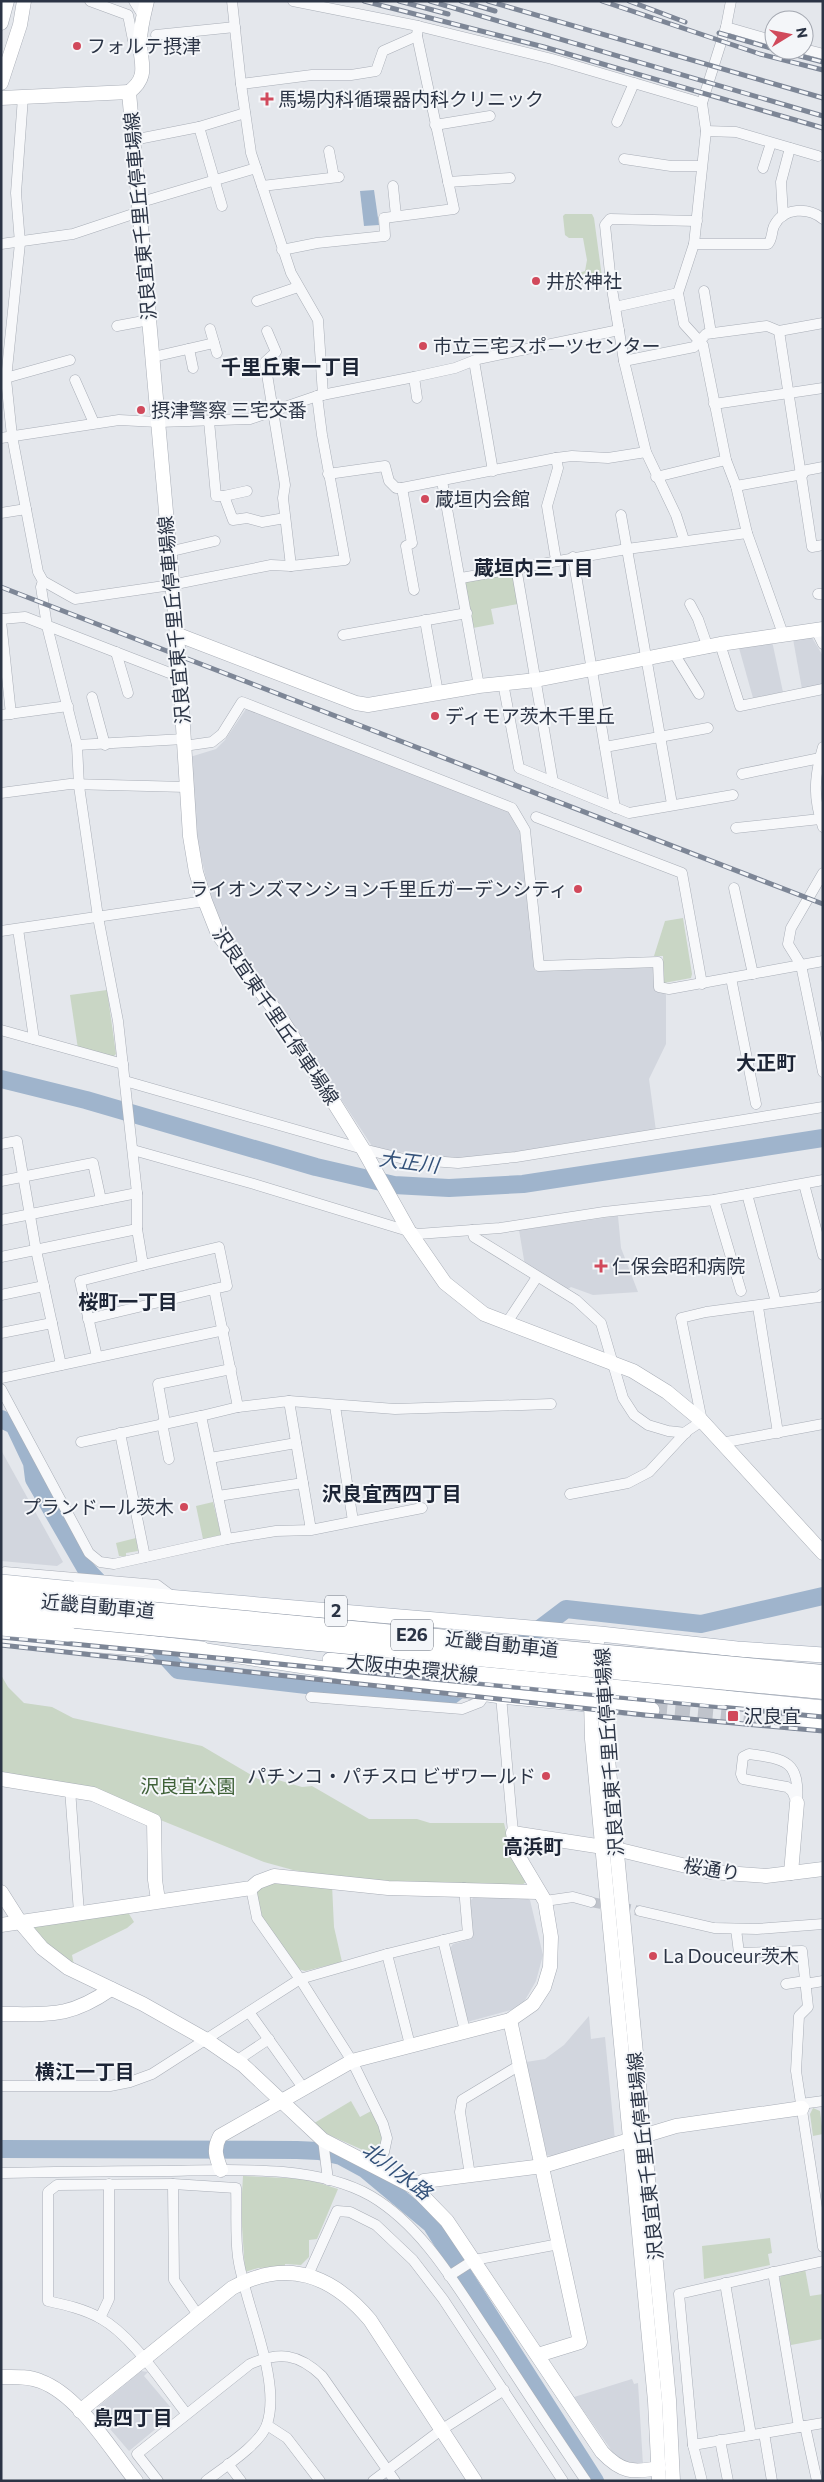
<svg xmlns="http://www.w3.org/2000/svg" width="824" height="2482" font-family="Commissioner,'Noto Sans JP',sans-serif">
<rect width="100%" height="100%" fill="#e4e7ec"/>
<g fill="#d2d6de">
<path d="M811 636 823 656V685L802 689 793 639Z"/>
<path d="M772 641 783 692 753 698 739 648Z"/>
<path d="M246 709 508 811 520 833 535 971 654 966 655 991 666 993V1044L649 1079 656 1131 516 1153 458 1159 374 1149 286 1016 224 932 211 900 196 835 190 757 216 749 225 740Z"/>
<path d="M618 1216 621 1248 638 1292 593 1295 571 1287 568 1289 525 1266 519 1230Z"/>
<path d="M1 1450 63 1562 57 1566 1 1561Z"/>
<path d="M476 1895 522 1896 530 1900 543 1955 536 1981 524 2002 515 2009 467 2022 449 1950 453 1944 471 1939V1900Z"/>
<path d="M589 2016 591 2039 605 2037 615 2140 554 2157 547 2155 526 2062 545 2059 564 2045Z"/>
<path d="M141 2371 148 2372 144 2376 172 2409 161 2418 164 2422 129 2451 98 2415 99 2406Z"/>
<path d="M632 2379 634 2384 638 2383 643 2465 625 2464 614 2454 574 2397Z"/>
</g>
<g fill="#c9d6c5">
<path d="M565 214H592L594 218 602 277 599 281 569 287 566 277 585 271 587 260 583 238H569L565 235 563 216Z"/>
<path d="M509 573 513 576 518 604 491 609 494 624 473 628 465 581Z"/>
<path d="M683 918 692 974 691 978 664 983 663 956H654L665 921Z"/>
<path d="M107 990 116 1054 113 1057 78 1049 70 995Z"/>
<path d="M213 1502 221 1535 203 1539 196 1506Z"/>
<path d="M136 1538 138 1551 126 1553V1557L119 1556 116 1543Z"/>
<path d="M1 1675 8 1687 24 1703 52 1707 73 1718 202 1746 258 1779 278 1780 302 1787 312 1786 369 1819H417L430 1823H504L511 1853 526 1882 522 1885H389L293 1870 264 1862 158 1819 1 1774Z"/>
<path d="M263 1882 332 1885 334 1927 342 1962 305 1971 298 1969 262 1917 256 1890Z"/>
<path d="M126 1909 134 1922 127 1928 72 1955 74 1965 55 1952 32 1931 33 1926Z"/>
<path d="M351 2101 360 2117 373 2110 381 2131V2150L372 2154 320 2131 311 2125Z"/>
<path d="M813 2108 820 2111 823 2134 813 2136 810 2114Z"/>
<path d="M243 2176 307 2179 338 2189 317 2239 309 2240V2257L301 2265 285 2264V2267L258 2268 245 2272 241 2211Z"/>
<path d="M770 2238 772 2253 768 2254 770 2265 704 2279 702 2246Z"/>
<path d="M805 2269 810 2296 823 2294V2339L791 2345 779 2282 781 2275Z"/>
</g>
<path fill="#9fb4cc" d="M374 190 379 225 364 226 360 191Z"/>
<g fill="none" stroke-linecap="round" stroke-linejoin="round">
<g stroke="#9fb4cc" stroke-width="18">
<path d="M1 1079 86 1100 316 1167 394 1185 449 1188 523 1184 823 1138"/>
<path d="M1 1419 14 1425 32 1463 34 1479 86 1569 107 1591"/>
<path d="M146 1635 178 1670 444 1701 489 1667"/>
<path d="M509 1652 566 1609 701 1624 823 1596"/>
<path d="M1 2149 297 2150 319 2151 341 2156 365 2169 431 2224 595 2481"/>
</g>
<path stroke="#bfc3cb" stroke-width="10" stroke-dasharray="10 5" stroke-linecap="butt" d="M591 1902 640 1911"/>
<path stroke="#bfc3cb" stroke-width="15" stroke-dasharray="15 8" stroke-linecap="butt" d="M652 1710 796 1723"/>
<defs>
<g id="street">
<path d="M90 1 128 15 133 40 140 53"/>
<path d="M134 1 144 17"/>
<path d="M232 1 241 84 251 153 291 273 318 320 323 395"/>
<path d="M293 1 418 26 552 59 702 103"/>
<path d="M731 1 726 27 702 103 706 131 694 244 678 293 684 324 703 345 726 460 736 486 747 533 783 634"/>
<path d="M726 27 774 41"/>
<path d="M156 35 235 27"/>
<path d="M804 49 823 54"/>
<path d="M241 84 312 75H351L376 71 383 51 417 36"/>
<path d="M23 97 16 193 20 243 6 379 12 436 38 572 43 581 75 599 171 585 271 565 291 566 345 560 322 435 317 396"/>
<path d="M617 122 634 83"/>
<path d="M435 125 490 116"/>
<path d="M199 127 222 206"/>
<path d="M706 131 736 132 818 156"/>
<path d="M133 140 199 127 245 113"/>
<path d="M329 151 334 177"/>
<path d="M624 159 671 166H701"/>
<path d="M763 168 771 143"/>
<path d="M448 182 510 178"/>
<path d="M262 186 339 177"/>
<path d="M393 186 396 216"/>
<path d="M138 203 256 168"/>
<path d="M783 216 781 182 790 148"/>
<path d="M1 244 73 234 139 212"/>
<path d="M694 244H768C773 238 771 233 774 226 783 207 809 207 823 219"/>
<path d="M282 250 317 243 385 236 384 218 454 209 417 36 418 26"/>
<path d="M704 291 711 333"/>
<path d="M257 301 298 287"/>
<path d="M615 307 678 293"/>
<path d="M117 326 149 320"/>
<path d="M210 329 217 353"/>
<path d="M267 331 276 352 265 362 285 485 283 498 291 566"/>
<path d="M779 331 812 547 823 545"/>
<path d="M189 349 193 368"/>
<path d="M153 357 214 343"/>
<path d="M474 361 493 471"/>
<path d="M624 361 694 347 706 334 767 326 779 331 823 323"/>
<path d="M414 377 417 398"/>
<path d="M2 379 70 360"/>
<path d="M75 380 94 423"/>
<path d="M714 404 823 388"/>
<path d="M209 421 216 496H224L233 520 247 518 262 522 285 518"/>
<path d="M1 438 119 420 158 422 250 419 317 396 414 377 455 368 478 359 619 330"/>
<path d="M556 458 558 468 547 506 556 560"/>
<path d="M802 471 823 467"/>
<path d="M328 474 385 466 389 481 396 488H402L556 458 572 456 608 458 646 452"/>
<path d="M656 477 726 460"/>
<path d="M442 481 479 686"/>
<path d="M736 486 803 474"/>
<path d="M402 488 412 543 406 546 414 590"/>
<path d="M224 496 247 491"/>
<path d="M1 513 26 509"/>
<path d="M621 515 672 804"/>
<path d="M684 540 676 515 646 452 624 361 611 283 605 225 610 219 697 221"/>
<path d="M168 552 215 541"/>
<path d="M573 557 615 808"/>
<path d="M516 567 553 782"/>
<path d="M461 578 627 549 747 533"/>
<path d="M43 581 41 587 47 626 77 745 79 786 98 917 118 1021 137 1193V1229L143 1265 219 1247 227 1286 214 1289 238 1407"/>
<path d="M818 594H823"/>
<path d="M690 604 698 619 708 648"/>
<path d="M1 619 25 617 180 677"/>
<path d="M425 620 438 693"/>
<path d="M1 621 11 714"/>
<path d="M816 630 823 644"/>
<path d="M343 635 467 613"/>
<path d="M720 644 740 706 823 689"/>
<path d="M116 652 128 693"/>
<path d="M675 655 699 694"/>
<path d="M503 683 519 768 629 813 733 795"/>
<path d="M92 697 105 745"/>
<path d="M1 715 68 706"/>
<path d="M77 745 184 739"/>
<path d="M184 746 212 742 222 734 242 702 512 808 525 830 539 966 658 962 659 987 669 989 823 961"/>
<path d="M605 747 708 728"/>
<path d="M823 747C814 777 813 798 823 827"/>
<path d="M742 774 820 758"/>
<path d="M1 793 70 784 186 787"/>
<path d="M536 817 682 873 702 984"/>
<path d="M736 828 820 819"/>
<path d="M823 873 791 928 788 944 801 965 823 1072"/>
<path d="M734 888 753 974"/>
<path d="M18 929 34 1039"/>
<path d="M1 931 205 901"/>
<path d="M731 978 756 1104"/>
<path d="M1 1030 123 1064"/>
<path d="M125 1081 363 1149 404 1159 458 1163 516 1157 823 1107"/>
<path d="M1 1144 17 1141 36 1250 61 1365"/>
<path d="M133 1150 254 1184 418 1234 500 1228 604 1212 714 1200 823 1180"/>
<path d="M1 1181 93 1163 101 1200"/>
<path d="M804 1184 823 1255"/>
<path d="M747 1194 776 1302"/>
<path d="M714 1200 741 1291"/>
<path d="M1 1220 137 1193"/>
<path d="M472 1230 474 1237 576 1300 601 1323 623 1398 634 1415 648 1425 668 1431 686 1433"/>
<path d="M1 1257 137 1229"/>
<path d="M1 1295 44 1286"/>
<path d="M758 1307 778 1433"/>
<path d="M88 1319 214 1289"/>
<path d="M506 1324 537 1277"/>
<path d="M1 1333 52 1323"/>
<path d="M97 1357 80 1281 143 1265"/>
<path d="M1 1378 224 1330"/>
<path d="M1 1389 89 1553 100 1562 114 1564 227 1539"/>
<path d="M289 1401 395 1409 551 1404"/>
<path d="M335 1406 353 1521"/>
<path d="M162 1423 169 1459"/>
<path d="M165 1423 158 1384 231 1369"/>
<path d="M120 1433 145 1557"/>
<path d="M81 1442 201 1416"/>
<path d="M721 1443 823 1424"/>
<path d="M210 1458 296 1443"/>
<path d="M570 1494 628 1483 649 1472 687 1431 702 1421 681 1318 706 1312 819 1297 823 1294"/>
<path d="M218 1496 303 1483"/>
<path d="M311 1530 289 1401 238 1407 201 1416 227 1539 276 1531 311 1530 422 1508"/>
<path d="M4 1588 5 1572 157 1585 173 1597"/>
<path d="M2 1623 1 1640 143 1651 158 1647"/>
<path d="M501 1696 513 1833"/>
<path d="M311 1697 462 1709 480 1702 486 1693"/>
<path d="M749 1754C786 1759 800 1761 797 1803L792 1791 787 1787 743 1779 741 1774 743 1757Z"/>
<path d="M70 1789 79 1913"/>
<path d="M251 1888 257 1918 300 1979 352 2061 383 2124 387 2138 384 2152 375 2167"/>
<path d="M545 1901 573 1897 591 1902"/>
<path d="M640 1911 714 1928 757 1929 823 1924"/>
<path d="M736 1929 739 1953 802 1951 808 2007 799 2016 796 2071 823 2247"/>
<path d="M443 1940 465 2031"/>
<path d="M387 1954 410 2045"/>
<path d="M786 1984 805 1981"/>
<path d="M805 1984 823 1981"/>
<path d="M249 2012 304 2089"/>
<path d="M236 2061 269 2039"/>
<path d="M1 2086H110L130 2082 152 2074 300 1979 387 1954 468 1934 464 1888"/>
<path d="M801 2104 823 2101"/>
<path d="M323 2140 328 2180"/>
<path d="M1 2173C57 2172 112 2171 167 2171 230 2170 315 2164 371 2196 425 2228 458 2289 492 2339 523 2387 554 2434 586 2481"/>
<path d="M470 2175 460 2112 462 2100 520 2065"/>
<path d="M173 2184 174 2280 198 2315"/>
<path d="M823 2261 679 2294 693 2445 823 2423"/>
<path d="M773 2272 799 2427"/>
<path d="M308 2275 337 2211 350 2212 376 2225 413 2260 443 2299 563 2481"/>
<path d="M449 2276 474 2260 559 2244"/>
<path d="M725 2283 751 2435"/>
<path d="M100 2318 109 2299V2184"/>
<path d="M186 2413C162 2383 133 2336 100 2318 84 2309 66 2305 48 2301V2192L57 2185 173 2184 236 2188C237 2211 235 2235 238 2257 244 2303 282 2380 267 2424 261 2444 223 2468 206 2481"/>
<path d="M267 2425 287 2438 320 2481"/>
<path d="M805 2426 817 2481"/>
<path d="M764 2433 772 2481"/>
<path d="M720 2440 728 2481"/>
<path d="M693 2445 702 2481"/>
<path d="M228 2464 241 2481"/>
<path d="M158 2481 137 2454 250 2364C280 2351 299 2354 322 2376L395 2481"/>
<path d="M373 2481 441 2430 504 2390"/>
</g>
<g id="secondary">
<path d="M1 23 7 1"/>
<path d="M1 83 20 25 24 1"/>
<path d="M129 92 178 648 190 836 196 872 205 901 218 934 281 1018 363 1149 409 1231 445 1283 484 1314 633 1371 667 1392 702 1421 823 1553"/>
<path d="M129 92C150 76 140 63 140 41 140 28 144 14 147 1"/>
<path d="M1 98 129 92"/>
<path d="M176 634 356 703 368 705 479 686 536 680 720 644 823 629"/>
<path d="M600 1634 590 1660 592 1739 655 2401 659 2481"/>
<path d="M606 1676V1738L669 2400 673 2481"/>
<path d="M1 1779 93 1794 154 1821 155 1880 158 1900"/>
<path d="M791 1873 797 1803"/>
<path d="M1 1892 20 1922 42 1948 68 1968 143 2004 205 2039 243 2065 323 2140 414 2187 447 2221 602 2452C621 2472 632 2473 659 2468"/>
<path d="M1 1925 251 1888 258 1882 274 1876 388 1888 537 1892"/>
<path d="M1 2014C50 2014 69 2018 111 1989"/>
<path d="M510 2020 580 2342 538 2355"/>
<path d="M221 2170C216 2157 213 2149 220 2136L352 2061 510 2020 533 2004 544 1987 550 1967 551 1937 545 1901 517 1854 513 1833 616 1849 711 1872 766 1876 823 1869"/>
<path d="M414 2187 424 2181 543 2166 676 2126 802 2108"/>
<path d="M1 2377C14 2377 28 2376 40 2381 79 2395 110 2449 136 2481"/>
<path d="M80 2411 232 2288C287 2258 332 2275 370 2320L475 2481"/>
</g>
<g id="primary">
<path d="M73 1589 600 1634 737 1649 823 1655"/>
<path d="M69 1634 202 1649"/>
<path d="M193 1649 501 1696 652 1710"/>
<path d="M330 1660 458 1672"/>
<path d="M724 1698 823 1708"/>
<path d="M796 1723H823"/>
</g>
</defs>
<use href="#street" stroke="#a9aeb7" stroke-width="11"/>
<use href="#secondary" stroke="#a9aeb7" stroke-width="15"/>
<use href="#primary" stroke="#a3abb8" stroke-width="16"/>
<use href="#street" stroke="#f7f8fa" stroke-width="10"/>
<use href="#secondary" stroke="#fff" stroke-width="14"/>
<use href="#primary" stroke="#fff" stroke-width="15"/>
<defs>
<g id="rail">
<path d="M364 1 544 47 823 128"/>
<path d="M399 1 448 14"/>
<path d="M430 1 823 116"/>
<path d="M461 1 495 11"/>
<path d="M488 1 823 98"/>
<path d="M602 1 760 54 823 70"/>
<path d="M629 1 685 22"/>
<path d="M719 33 774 49"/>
<path d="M777 50 823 62"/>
<path d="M1 587 823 904"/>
<path d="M1 1637 823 1717"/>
<path d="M1 1645 645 1715 823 1731"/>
</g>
</defs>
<use href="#rail" stroke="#7d8696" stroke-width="5"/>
<use href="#rail" stroke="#f4f6f9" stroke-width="3" stroke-dasharray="9" stroke-linecap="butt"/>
<defs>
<g id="primary-bridge">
<path d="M1 1582 73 1589"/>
<path d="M1 1628 69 1634"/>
<path d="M458 1672 724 1698"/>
</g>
<g id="highway-bridge">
<path d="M1 1597 823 1674"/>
<path d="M1 1612 823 1690"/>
</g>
</defs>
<use href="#primary-bridge" stroke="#a3abb8" stroke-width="16" stroke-linecap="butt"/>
<use href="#highway-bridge" stroke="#8b94a3" stroke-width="19" stroke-linecap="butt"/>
<use href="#primary-bridge" stroke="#fff" stroke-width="15"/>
<use href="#highway-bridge" stroke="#fff" stroke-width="18"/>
</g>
<g fill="#d1495b" stroke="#f4f6f9" stroke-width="2">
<circle cx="77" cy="46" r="5"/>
<path d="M264.5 91.5h5v5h5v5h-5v5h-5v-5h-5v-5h5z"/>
<circle cx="536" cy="281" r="5"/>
<circle cx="423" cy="346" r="5"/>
<circle cx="141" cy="410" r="5"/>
<circle cx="425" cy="499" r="5"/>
<circle cx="435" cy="716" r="5"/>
<circle cx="578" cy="889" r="5"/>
<path d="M598.5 1258.5h5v5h5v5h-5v5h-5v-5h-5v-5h5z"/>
<circle cx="184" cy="1507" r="5"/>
<rect x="727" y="1710" width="12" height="12" rx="2.5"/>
<circle cx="546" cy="1776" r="5"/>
<circle cx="653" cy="1956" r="5"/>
</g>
<g text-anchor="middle" stroke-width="4" stroke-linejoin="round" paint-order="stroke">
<g fill="#f4f6f9" stroke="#676e7b" stroke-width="1">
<rect x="325" y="1595.5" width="22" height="31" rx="4"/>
<rect x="391" y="1619.5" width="42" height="31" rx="4"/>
</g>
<g font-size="18" font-weight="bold" fill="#2b3445">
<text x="336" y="1617">2</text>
<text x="412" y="1641">E26</text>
</g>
<g font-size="19" fill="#2b3445" stroke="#f4f6f9" text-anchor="start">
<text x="87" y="53">フォルテ摂津</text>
<text x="278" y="106">馬場内科循環器内科クリニック</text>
<text x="546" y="288">井於神社</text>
<text x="433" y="353">市立三宅スポーツセンター</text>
<text x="151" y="417">摂津警察 三宅交番</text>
<text x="435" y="506">蔵垣内会館</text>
<text x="445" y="723">ディモア茨木千里丘</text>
<text x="568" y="896" text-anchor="end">ライオンズマンション千里丘ガーデンシティ</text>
<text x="612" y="1273">仁保会昭和病院</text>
<text x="174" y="1514" text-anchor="end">プランドール茨木</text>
<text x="744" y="1723">沢良宜</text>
<text x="536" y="1783" text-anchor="end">パチンコ・パチスロ ビザワールド</text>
<text x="663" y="1963">La Douceur茨木</text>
</g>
<g font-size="19" fill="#2b3445" stroke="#f4f6f9">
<text transform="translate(140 216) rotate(-95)" y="7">沢良宜東千里丘停車場線</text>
<text transform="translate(174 620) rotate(-95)" y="7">沢良宜東千里丘停車場線</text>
<text transform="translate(276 1016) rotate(56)" y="7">沢良宜東千里丘停車場線</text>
<text transform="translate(98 1606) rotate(5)" y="7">近畿自動車道</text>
<text transform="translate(502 1644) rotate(6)" y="7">近畿自動車道</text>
<text transform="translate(412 1668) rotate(6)" y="7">大阪中央環状線</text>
<text transform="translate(609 1752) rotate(-94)" y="7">沢良宜東千里丘停車場線</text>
<text transform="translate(712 1869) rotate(9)" y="7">桜通り</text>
<text transform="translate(645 2156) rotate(-96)" y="7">沢良宜東千里丘停車場線</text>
</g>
<g font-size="19" fill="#3f6138" stroke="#f4f6f9">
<text x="188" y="1793">沢良宜公園</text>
</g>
<g font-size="20" font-weight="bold" fill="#1d2536" stroke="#f4f6f9">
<text x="291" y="374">千里丘東一丁目</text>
<text x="534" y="575">蔵垣内三丁目</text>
<text x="766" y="1070">大正町</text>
<text x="128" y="1309">桜町一丁目</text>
<text x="392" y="1501">沢良宜西四丁目</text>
<text x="533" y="1854">高浜町</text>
<text x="85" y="2079">横江一丁目</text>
<text x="133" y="2425">島四丁目</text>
</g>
<g font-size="20" font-style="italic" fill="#34527a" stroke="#f4f6f9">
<text transform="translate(409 1162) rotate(7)" y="7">大正川</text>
<text transform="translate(397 2171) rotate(37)" y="7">北川水路</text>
</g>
</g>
<rect width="824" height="2482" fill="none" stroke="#2b3445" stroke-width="5"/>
<g transform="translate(789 35) rotate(80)"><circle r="24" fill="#f4f6f9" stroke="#a4a8b1"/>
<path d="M0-4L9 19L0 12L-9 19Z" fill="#d1495b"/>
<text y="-8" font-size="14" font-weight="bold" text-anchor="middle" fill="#2b3445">N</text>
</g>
</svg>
